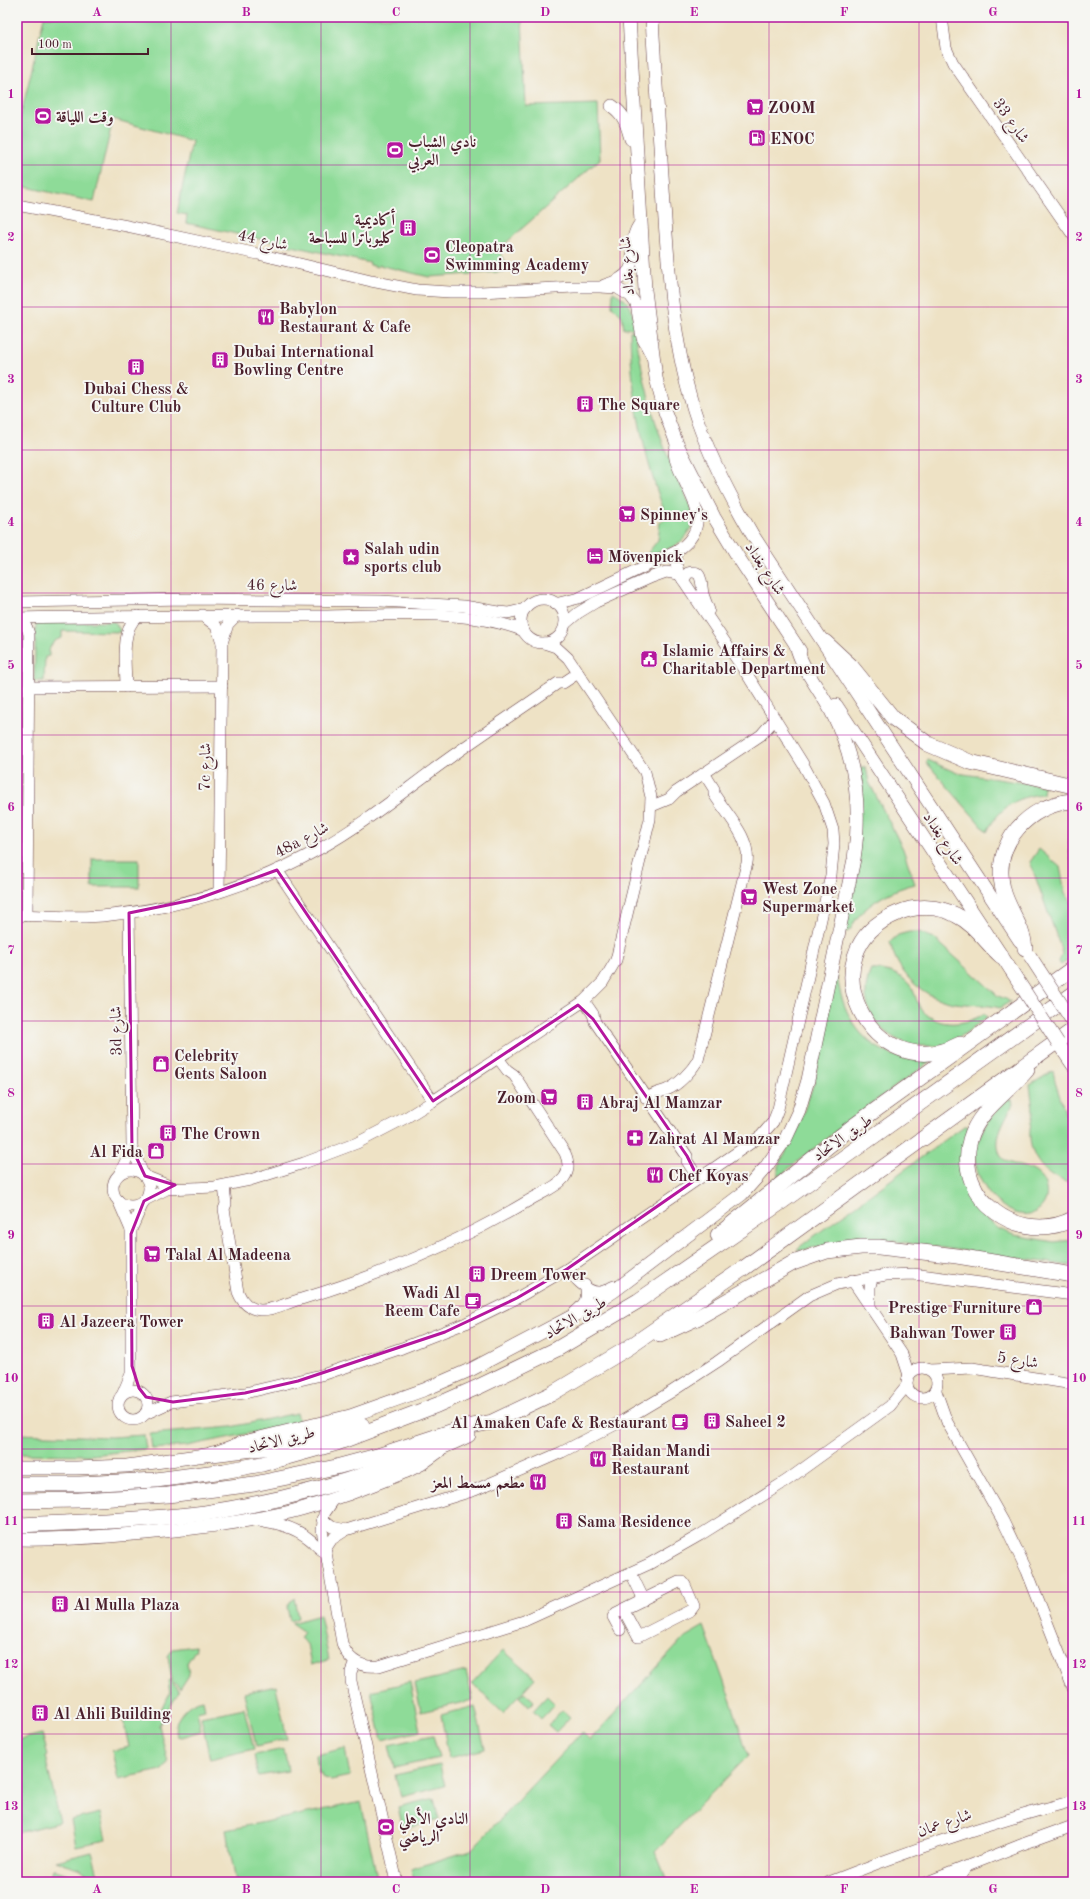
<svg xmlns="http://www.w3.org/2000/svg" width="1090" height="1899" font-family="'Old Standard TT',Amiri,serif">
<rect width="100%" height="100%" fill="#f6f6f2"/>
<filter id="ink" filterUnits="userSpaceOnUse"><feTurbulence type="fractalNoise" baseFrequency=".025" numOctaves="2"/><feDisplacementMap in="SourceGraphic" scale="8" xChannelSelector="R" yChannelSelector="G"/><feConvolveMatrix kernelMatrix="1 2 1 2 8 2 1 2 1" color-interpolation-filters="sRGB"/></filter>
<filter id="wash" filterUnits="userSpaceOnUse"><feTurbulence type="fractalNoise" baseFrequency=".012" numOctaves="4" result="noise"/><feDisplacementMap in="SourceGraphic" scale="16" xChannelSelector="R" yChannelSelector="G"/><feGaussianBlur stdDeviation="0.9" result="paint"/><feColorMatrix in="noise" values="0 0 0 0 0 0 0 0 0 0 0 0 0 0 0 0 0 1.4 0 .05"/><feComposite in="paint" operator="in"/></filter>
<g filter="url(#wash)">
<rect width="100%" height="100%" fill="#eee2c5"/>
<g fill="#8edb98" stroke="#6c7d62">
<path d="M44 17H522L526 106 598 104 600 159 498 250 512 271 429 277 379 265 378 267 370 265V263L186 223 187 215 177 213 192 141 113 119 94 202 17 185V132Z"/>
<path d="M613 292C632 302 632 308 635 328L624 329 622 316 612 306Z"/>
<path d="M635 330C643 380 654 427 675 473 680 486 696 510 692 524 687 544 666 552 647 554L658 540 660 522 667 518C643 457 631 396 630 331Z"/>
<path d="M36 622H115L121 632 62 631V638C53 640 48 647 49 656L45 657 44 681H34Z"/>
<path d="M928 760 957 773 1044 786 1043 794C1017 796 998 809 987 832L926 762Z"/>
<path d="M860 767H866L869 782 903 849 915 884C894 889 872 900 858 917 853 922 853 929 847 932L845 931Z"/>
<path d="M1073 816V867C1068 851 1068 833 1073 816Z"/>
<path d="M1039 849 1060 867 1065 893 1073 904V956L1061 965 1059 962 1062 953 1060 946 1030 862Z"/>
<rect x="92" y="859" width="47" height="28"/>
<path d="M909 932H919L934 938 998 996 1011 1001 1000 1008C985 1004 970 1005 955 1003 922 998 897 973 890 942L898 935Z"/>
<path d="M871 970C887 969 905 975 913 990 916 997 917 1004 922 1010 939 1029 965 1025 984 1014L987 1017C973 1027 958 1041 941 1046 936 1047 930 1046 926 1046 886 1046 853 1010 871 970Z"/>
<path d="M837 976C843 1016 862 1048 903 1058 911 1061 924 1058 930 1062L865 1108 778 1177V1166L796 1133 814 1083 835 977Z"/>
<path d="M1053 1071 1056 1085 1073 1136V1183C1050 1180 1031 1161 1030 1138 1029 1129 1032 1121 1033 1113 1033 1104 1031 1095 1030 1085Z"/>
<path d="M1008 1099 1012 1100 1013 1104C1006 1119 994 1134 999 1152 1003 1169 1034 1161 1044 1182 1054 1205 1032 1222 1011 1211 1001 1206 992 1199 986 1189 962 1153 982 1125 1008 1099Z"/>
<path d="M964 1126H969L965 1184 971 1199 980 1213 999 1229 1014 1235 1054 1242 1073 1240V1266L886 1240 846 1241 798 1251V1248Z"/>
<path d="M297 1413 300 1423 187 1446 152 1449 150 1434 231 1427Z"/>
<path d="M17 1434 111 1437 144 1435 146 1449 92 1455 17 1454Z"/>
<path d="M294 1598 298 1618 290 1621 287 1607Z"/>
<path d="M320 1615 329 1660 311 1665 307 1644 300 1638 304 1632 291 1623Z"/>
<path d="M704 1626 734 1710 748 1756 655 1851 666 1878 656 1882H413L411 1869 471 1850 582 1732 590 1740 685 1637Z"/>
<path d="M195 1646 196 1649 187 1663 189 1675 180 1689 172 1680 168 1656 173 1649Z"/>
<path d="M503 1650 535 1678 503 1713 472 1683Z"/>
<path d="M466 1671 473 1700 421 1712 415 1683Z"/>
<path d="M170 1679 179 1692 159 1725 168 1763 162 1770 118 1779 112 1751 129 1747 123 1719 160 1711 170 1693 168 1681Z"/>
<path d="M410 1682 420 1731 382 1740 371 1691Z"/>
<path d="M276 1686 287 1739 256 1746 244 1693Z"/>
<path d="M524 1692 534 1701 529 1706 519 1697Z"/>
<path d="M547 1696 555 1704 541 1719 533 1711Z"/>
<path d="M203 1700 205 1709 197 1711 201 1731 181 1737 177 1736 175 1725C181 1712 188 1703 203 1700Z"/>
<path d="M475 1706 485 1749 449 1758 441 1715Z"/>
<path d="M244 1708 254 1749 210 1759 201 1717Z"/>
<path d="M562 1710 570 1717 556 1732 548 1725Z"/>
<path d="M42 1734 48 1755 45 1756 60 1822 17 1833V1740Z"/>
<path d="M433 1735 439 1758 394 1768 389 1745Z"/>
<path d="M345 1748 350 1776 331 1780 322 1777 321 1773H318L316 1755Z"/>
<path d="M284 1749 288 1771 258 1776 254 1755Z"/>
<path d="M440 1765 445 1786 401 1797 395 1775Z"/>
<path d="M434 1798 439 1820 403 1829 398 1807Z"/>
<path d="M361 1802 378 1882H236L226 1830Z"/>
<path d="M100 1813 106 1840 76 1846 71 1820Z"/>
<path d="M92 1852 100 1882 78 1868 56 1861Z"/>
<path d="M53 1869 70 1875 84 1882H50Z"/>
</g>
</g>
<g filter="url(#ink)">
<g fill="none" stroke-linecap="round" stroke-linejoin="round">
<defs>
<g id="minor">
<path d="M942 17 946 48 953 63 1073 235"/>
<path d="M17 205 127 226 258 254 371 281 417 290 450 292H480L574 287H600L617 288 630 296 636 304 642 338 652 357"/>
<path d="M604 285C651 272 621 246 640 223"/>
<path d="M683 580 688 573C703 568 701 584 703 594 705 600 707 605 709 610"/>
<circle cx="543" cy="621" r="22"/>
<path d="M17 602 187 599 381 601 464 606 499 612 508 613 525 609"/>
<path d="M555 604 579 598 677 551C718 522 686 494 675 459L674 452 677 444"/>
<path d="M202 615 216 626 222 642"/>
<path d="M17 618C118 616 219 616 320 616 382 616 466 607 524 631"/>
<path d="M17 618 27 628 29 634 27 916"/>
<path d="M565 624 578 613 596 602 652 577 666 572 679 574"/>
<path d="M28 687 222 686"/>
<path d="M126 687C126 666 120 629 138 616"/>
<path d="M652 806 669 799 676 792 761 735 775 719"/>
<path d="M277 870 433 1101"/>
<path d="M219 892 222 643 228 624 237 615"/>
<path d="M129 913 132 1148 143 1174"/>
<path d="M17 915C48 916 80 919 111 915 184 907 257 884 321 848 366 823 406 789 448 759 484 733 521 709 558 683H563L578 673"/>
<path d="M584 1001 593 1014 595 1022 687 1156V1161L698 1178"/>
<path d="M646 1098C653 1094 658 1092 666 1090 678 1086 692 1070 698 1060L747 863C751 838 727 815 714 794V789L704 773"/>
<circle cx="131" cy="1188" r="18"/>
<path d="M120 1173 132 1148"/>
<path d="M145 1176 175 1188"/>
<path d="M224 1186 226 1204 224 1209 238 1292C242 1302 249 1309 260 1310 272 1311 286 1303 298 1300 378 1276 456 1244 528 1201 539 1194 556 1188 564 1178 570 1170 569 1162 565 1153L514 1075 507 1070 498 1058"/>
<path d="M118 1200 131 1230"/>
<path d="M145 1200 167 1189 215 1187 250 1180 304 1163 357 1143 407 1117 433 1101 584 1001 603 982 616 960 650 819 651 797 645 772 568 658 556 647 544 643"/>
<path d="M567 1269C573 1277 588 1293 599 1292 605 1292 609 1288 614 1286"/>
<path d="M852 1280 902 1354 909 1375"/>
<path d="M870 1306V1287L872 1277"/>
<path d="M575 1312C585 1304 589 1298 585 1285"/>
<circle cx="922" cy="1383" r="15"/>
<path d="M930 1370 972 1368 1073 1384"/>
<circle cx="133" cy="1405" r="15"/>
<path d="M936 1391 947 1422 1003 1521 1027 1571 1073 1688"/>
<path d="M123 1393 131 1374V1230L144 1201"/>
<path d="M145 1414 171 1402 245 1393 325 1374 402 1348 466 1323 517 1298 567 1269 761 1136 773 1122 778 1109 831 875 834 844 833 830 824 803 803 764 750 679 679 574 676 564 677 551"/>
<path d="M335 1498 324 1514 322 1530 342 1643C348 1661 361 1668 379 1666L524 1621 649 1564 700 1535 786 1481 890 1406 907 1385"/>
<path d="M322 1519 332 1527 346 1530"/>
<path d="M259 1520C276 1523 294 1527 308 1538 314 1542 318 1549 325 1552"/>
<path d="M326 1548 332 1539 346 1530 475 1490 562 1452 624 1420 671 1392 717 1362 809 1296 837 1284 886 1275 913 1274 1073 1295"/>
<path d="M631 1573 644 1600"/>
<path d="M620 1630 613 1617 616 1613 679 1582H683L685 1585 694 1606 691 1610 638 1637 623 1609"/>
<path d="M355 1662 351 1672V1681L397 1882"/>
<path d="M829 1882C909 1850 990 1823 1073 1801"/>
<path d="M927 1882 1023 1844 1073 1826"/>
<path d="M955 1882 965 1868"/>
</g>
<g id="major">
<path d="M629 17 645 290 656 378 665 412 677 444 714 517 738 557 800 651"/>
<path d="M652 17C655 74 659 132 663 189 668 267 672 348 698 422 712 462 731 498 752 534L1020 941"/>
<path d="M612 106C625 115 627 125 631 139"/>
<path d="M17 602H18"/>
<path d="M836 705 1011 970"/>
<path d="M1058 1043 1073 1065"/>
<path d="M17 1468H76L127 1466 212 1454 244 1442 350 1416 426 1389 472 1369 588 1308 614 1291 742 1194 766 1167 786 1138 799 1110 808 1080 854 859C862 807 855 755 830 709 818 687 802 669 796 645"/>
<path d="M17 1539C67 1540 116 1536 165 1531 207 1527 249 1521 290 1512 330 1502 369 1486 407 1471L421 1464 439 1451"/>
</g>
<g id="highway">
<path d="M825 642 851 666 893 718 928 744 970 762 1073 786"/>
<path d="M1025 948C1023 925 1008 910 1003 889 992 843 1029 804 1073 801"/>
<path d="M960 1044C871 1090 803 951 898 913 916 905 939 906 956 915 975 924 986 943 1001 956"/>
<path d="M1027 1070C1009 1092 978 1110 970 1140 954 1200 1020 1246 1073 1219"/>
<path d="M718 1235 852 1127 1073 968"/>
<path d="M660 1335 697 1318 793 1263 827 1251 861 1247H879L957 1256 1073 1275"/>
<path d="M212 1454 272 1447 362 1425"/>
<path d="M17 1484H80L156 1480 224 1471 262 1464 337 1443 437 1405 478 1387 557 1349 638 1301 780 1203 1073 994"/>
<path d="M17 1501 79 1500 168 1495 254 1484 336 1467 377 1456 462 1428 492 1422 551 1394 628 1348 744 1268 1073 1030"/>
<path d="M17 1525C79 1522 142 1521 205 1513 264 1504 321 1490 378 1470 409 1460 439 1449 468 1435"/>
</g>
</defs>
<use href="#minor" stroke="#633c42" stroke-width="12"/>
<use href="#major" stroke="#633c42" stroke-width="14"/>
<use href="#highway" stroke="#633c42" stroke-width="16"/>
<use href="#minor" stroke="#fff" stroke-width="11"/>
<use href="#major" stroke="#fff" stroke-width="13"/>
<use href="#highway" stroke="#fff" stroke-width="15"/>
<defs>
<g id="major-bridge">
<path d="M1030 956 1073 1022"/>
<path d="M1011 970 1058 1043"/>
</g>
</defs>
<use href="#major-bridge" stroke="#633c42" stroke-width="14" stroke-linecap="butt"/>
<use href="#major-bridge" stroke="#fff" stroke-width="13"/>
</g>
</g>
<path fill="none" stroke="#b5179e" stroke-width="3" stroke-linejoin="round" d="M277 870 433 1101 578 1005 593 1019 687 1156 698 1178 567 1269 517 1298 445 1332 298 1381 245 1393 173 1402 146 1397 139 1388 132 1366 131 1234 144 1201 175 1185 145 1176 132 1148 129 913 197 899Z"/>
<path fill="none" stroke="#b5179e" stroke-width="1" stroke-opacity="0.55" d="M171 17V1882M321 17V1882M470 17V1882M620 17V1882M769 17V1882M919 17V1882M17 165H1073M17 307H1073M17 450H1073M17 593H1073M17 735H1073M17 878H1073M17 1021H1073M17 1164H1073M17 1306H1073M17 1449H1073M17 1592H1073M17 1734H1073"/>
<defs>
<symbol id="supermarket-square" viewBox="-11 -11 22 22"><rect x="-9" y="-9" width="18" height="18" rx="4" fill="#b5179e" stroke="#f6f6f2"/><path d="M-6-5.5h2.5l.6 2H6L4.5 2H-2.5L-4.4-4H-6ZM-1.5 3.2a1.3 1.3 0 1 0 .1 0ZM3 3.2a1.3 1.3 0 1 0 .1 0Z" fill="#fff"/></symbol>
<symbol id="stadium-square" viewBox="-11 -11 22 22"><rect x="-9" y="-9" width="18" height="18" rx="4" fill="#b5179e" stroke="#f6f6f2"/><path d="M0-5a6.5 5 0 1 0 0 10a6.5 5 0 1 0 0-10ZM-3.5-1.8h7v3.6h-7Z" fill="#fff"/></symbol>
<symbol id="fuel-square" viewBox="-11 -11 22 22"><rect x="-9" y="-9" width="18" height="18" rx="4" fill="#b5179e" stroke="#f6f6f2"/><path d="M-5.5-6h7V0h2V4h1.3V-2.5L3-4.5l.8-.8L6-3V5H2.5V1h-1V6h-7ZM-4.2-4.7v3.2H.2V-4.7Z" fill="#fff"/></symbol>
<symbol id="building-square" viewBox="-11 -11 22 22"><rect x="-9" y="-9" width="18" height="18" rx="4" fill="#b5179e" stroke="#f6f6f2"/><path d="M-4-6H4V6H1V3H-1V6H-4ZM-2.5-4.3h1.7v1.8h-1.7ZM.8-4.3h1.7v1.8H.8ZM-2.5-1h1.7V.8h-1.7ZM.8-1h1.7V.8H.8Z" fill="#fff"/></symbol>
<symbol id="restaurant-square" viewBox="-11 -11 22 22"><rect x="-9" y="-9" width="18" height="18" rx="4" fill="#b5179e" stroke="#f6f6f2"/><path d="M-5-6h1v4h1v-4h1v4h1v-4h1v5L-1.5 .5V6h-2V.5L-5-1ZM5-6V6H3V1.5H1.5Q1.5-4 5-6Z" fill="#fff"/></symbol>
<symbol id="hotel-square" viewBox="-11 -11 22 22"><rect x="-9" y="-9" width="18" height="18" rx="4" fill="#b5179e" stroke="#f6f6f2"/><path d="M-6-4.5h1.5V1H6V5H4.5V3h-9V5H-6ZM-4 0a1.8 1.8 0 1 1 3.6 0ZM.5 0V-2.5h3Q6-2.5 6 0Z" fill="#fff"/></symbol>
<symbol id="sight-square" viewBox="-11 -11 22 22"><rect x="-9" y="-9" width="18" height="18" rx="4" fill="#b5179e" stroke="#f6f6f2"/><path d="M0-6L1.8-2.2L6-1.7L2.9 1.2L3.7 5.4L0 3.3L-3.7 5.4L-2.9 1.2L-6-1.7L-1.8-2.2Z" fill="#fff"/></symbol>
<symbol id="civic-square" viewBox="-11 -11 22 22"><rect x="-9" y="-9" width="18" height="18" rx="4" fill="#b5179e" stroke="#f6f6f2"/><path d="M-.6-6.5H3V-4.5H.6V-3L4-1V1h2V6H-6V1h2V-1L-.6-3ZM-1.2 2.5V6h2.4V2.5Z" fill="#fff"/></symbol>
<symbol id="shop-square" viewBox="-11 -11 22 22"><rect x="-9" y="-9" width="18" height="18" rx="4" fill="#b5179e" stroke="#f6f6f2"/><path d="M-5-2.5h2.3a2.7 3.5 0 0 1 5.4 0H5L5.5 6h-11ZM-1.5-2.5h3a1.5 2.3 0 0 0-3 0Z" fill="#fff"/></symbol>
<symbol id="pharmacy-square" viewBox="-11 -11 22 22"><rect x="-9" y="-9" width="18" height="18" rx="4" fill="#b5179e" stroke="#f6f6f2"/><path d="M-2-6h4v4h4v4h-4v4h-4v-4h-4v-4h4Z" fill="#fff"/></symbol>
<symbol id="cafe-square" viewBox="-11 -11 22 22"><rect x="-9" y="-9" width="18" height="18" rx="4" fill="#b5179e" stroke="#f6f6f2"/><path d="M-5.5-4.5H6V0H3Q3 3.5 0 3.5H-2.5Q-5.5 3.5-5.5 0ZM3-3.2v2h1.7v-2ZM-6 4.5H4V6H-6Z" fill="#fff"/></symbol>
</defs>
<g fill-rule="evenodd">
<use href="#supermarket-square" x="745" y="97" width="20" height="20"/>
<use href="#stadium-square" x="33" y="106" width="20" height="20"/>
<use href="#fuel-square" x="747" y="128" width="20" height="20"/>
<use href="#stadium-square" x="385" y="140" width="20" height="20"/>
<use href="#building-square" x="398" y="218" width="20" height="20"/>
<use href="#stadium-square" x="422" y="245" width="20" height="20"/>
<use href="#restaurant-square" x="256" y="307" width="20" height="20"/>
<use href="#building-square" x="210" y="350" width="20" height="20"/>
<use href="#building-square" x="126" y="357" width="20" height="20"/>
<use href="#building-square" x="575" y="394" width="20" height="20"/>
<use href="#supermarket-square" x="617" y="504" width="20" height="20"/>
<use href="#hotel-square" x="585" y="546" width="20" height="20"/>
<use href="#sight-square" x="341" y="547" width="20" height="20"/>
<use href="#civic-square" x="639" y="649" width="20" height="20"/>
<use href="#supermarket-square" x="739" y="887" width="20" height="20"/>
<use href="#shop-square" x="151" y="1054" width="20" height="20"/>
<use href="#supermarket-square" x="539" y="1087" width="20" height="20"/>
<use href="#building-square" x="575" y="1092" width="20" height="20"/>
<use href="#building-square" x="158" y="1123" width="20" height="20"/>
<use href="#pharmacy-square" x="625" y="1128" width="20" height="20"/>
<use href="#shop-square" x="146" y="1141" width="20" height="20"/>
<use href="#restaurant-square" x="645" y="1165" width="20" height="20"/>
<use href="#supermarket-square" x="142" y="1244" width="20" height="20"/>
<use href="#building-square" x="467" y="1264" width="20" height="20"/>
<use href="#cafe-square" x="463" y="1291" width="20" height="20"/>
<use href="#shop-square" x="1024" y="1297" width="20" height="20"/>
<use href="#building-square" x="36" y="1311" width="20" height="20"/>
<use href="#building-square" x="998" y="1322" width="20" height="20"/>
<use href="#building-square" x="702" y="1411" width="20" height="20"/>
<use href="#cafe-square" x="670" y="1412" width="20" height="20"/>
<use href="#restaurant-square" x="588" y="1449" width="20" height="20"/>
<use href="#restaurant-square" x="528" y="1472" width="20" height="20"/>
<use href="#building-square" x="554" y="1511" width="20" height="20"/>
<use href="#building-square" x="50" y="1594" width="20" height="20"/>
<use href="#building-square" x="30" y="1703" width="20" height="20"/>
<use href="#stadium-square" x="376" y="1817" width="20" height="20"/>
</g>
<g text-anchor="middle" stroke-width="4" stroke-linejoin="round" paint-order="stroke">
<g font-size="16" font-weight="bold" fill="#4a1f2b" stroke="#f6f6f2" text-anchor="start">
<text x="768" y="113">ZOOM</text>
<text x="56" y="122">وقت اللياقة</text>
<text x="770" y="144">ENOC</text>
<text x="408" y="147">نادي الشباب<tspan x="408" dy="18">العربي</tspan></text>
<text x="395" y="225" text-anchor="end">أكاديمية<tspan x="395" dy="18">كليوباترا للسباحة</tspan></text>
<text x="445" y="252">Cleopatra<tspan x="445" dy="18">Swimming Academy</tspan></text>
<text x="279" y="314">Babylon<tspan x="279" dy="18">Restaurant &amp; Cafe</tspan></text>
<text x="233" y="357">Dubai International<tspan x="233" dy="18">Bowling Centre</tspan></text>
<text x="136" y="394" text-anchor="middle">Dubai Chess &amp;<tspan x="136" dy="18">Culture Club</tspan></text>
<text x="598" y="410">The Square</text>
<text x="640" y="520">Spinney's</text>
<text x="364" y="554">Salah udin<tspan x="364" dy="18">sports club</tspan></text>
<text x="608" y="562">Mövenpick</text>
<text x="662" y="656">Islamic Affairs &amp;<tspan x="662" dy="18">Charitable Department</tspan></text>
<text x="762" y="894">West Zone<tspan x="762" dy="18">Supermarket</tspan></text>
<text x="174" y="1061">Celebrity<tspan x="174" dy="18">Gents Saloon</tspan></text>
<text x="536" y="1103" text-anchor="end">Zoom</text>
<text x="598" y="1108">Abraj Al Mamzar</text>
<text x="181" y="1139">The Crown</text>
<text x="648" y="1144">Zahrat Al Mamzar</text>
<text x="143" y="1157" text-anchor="end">Al Fida</text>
<text x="668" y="1181">Chef Koyas</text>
<text x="165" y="1260">Talal Al Madeena</text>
<text x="490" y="1280">Dreem Tower</text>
<text x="460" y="1298" text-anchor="end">Wadi Al<tspan x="460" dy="18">Reem Cafe</tspan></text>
<text x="1021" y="1313" text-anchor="end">Prestige Furniture</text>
<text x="59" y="1327">Al Jazeera Tower</text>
<text x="995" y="1338" text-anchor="end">Bahwan Tower</text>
<text x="725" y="1427">Saheel 2</text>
<text x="667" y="1428" text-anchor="end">Al Amaken Cafe &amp; Restaurant</text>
<text x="611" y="1456">Raidan Mandi<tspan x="611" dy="18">Restaurant</tspan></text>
<text x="525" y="1488" text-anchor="end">مطعم مسمط المعز</text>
<text x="577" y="1527">Sama Residence</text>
<text x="73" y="1610">Al Mulla Plaza</text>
<text x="53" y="1719">Al Ahli Building</text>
<text x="399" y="1824">النادي الأهلي<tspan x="399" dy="18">الرياضي</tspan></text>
</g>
<g font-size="16" fill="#4a1f2b" stroke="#f6f6f2">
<text transform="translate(1012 120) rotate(55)" y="6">شارع 33</text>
<text transform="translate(263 239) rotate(12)" y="6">شارع 44</text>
<text transform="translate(626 266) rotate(-94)" y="6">شارع بغداد</text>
<text transform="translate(766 568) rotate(57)" y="6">شارع بغداد</text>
<text transform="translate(272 584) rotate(1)" y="6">شارع 46</text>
<text transform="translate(204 767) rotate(-89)" y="6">7c شارع</text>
<text transform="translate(944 838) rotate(57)" y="6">شارع بغداد</text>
<text transform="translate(301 839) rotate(-28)" y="6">48a شارع</text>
<text transform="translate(115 1031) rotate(-91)" y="6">3d شارع</text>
<text transform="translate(842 1137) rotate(-35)" y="6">طريق الاتحاد</text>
<text transform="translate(575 1317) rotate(-30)" y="6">طريق الاتحاد</text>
<text transform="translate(1018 1359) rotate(9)" y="6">شارع 5</text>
<text transform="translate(281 1439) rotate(-14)" y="6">طريق الاتحاد</text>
<text transform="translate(944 1822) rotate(-19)" y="6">شارع عمان</text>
</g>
</g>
<rect width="1090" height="1899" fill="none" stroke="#f6f6f2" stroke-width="44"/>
<path d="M32 48v6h116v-6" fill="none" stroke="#4a1f2b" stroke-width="2"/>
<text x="38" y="48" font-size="12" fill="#4a1f2b" stroke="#f6f6f2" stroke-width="3" paint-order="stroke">100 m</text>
<rect x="22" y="22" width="1046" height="1855" fill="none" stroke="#b5179e" stroke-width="1.5"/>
<g font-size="13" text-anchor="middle" font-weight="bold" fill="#b5179e">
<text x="97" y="16">A</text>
<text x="246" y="16">B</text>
<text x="396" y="16">C</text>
<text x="545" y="16">D</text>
<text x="694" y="16">E</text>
<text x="844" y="16">F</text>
<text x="993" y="16">G</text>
<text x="11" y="98">1</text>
<text x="1079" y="98">1</text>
<text x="11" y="241">2</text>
<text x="1079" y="241">2</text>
<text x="11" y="383">3</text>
<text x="1079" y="383">3</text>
<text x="11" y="526">4</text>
<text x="1079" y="526">4</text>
<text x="11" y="669">5</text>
<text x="1079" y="669">5</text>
<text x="11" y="811">6</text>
<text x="1079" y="811">6</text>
<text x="11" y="954">7</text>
<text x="1079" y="954">7</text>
<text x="11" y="1097">8</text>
<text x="1079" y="1097">8</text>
<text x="11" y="1239">9</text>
<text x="1079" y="1239">9</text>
<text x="11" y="1382">10</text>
<text x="1079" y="1382">10</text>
<text x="11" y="1525">11</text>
<text x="1079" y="1525">11</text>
<text x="11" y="1668">12</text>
<text x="1079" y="1668">12</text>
<text x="11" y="1810">13</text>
<text x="1079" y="1810">13</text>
<text x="97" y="1893">A</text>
<text x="246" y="1893">B</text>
<text x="396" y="1893">C</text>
<text x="545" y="1893">D</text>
<text x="694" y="1893">E</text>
<text x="844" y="1893">F</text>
<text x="993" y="1893">G</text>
</g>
</svg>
